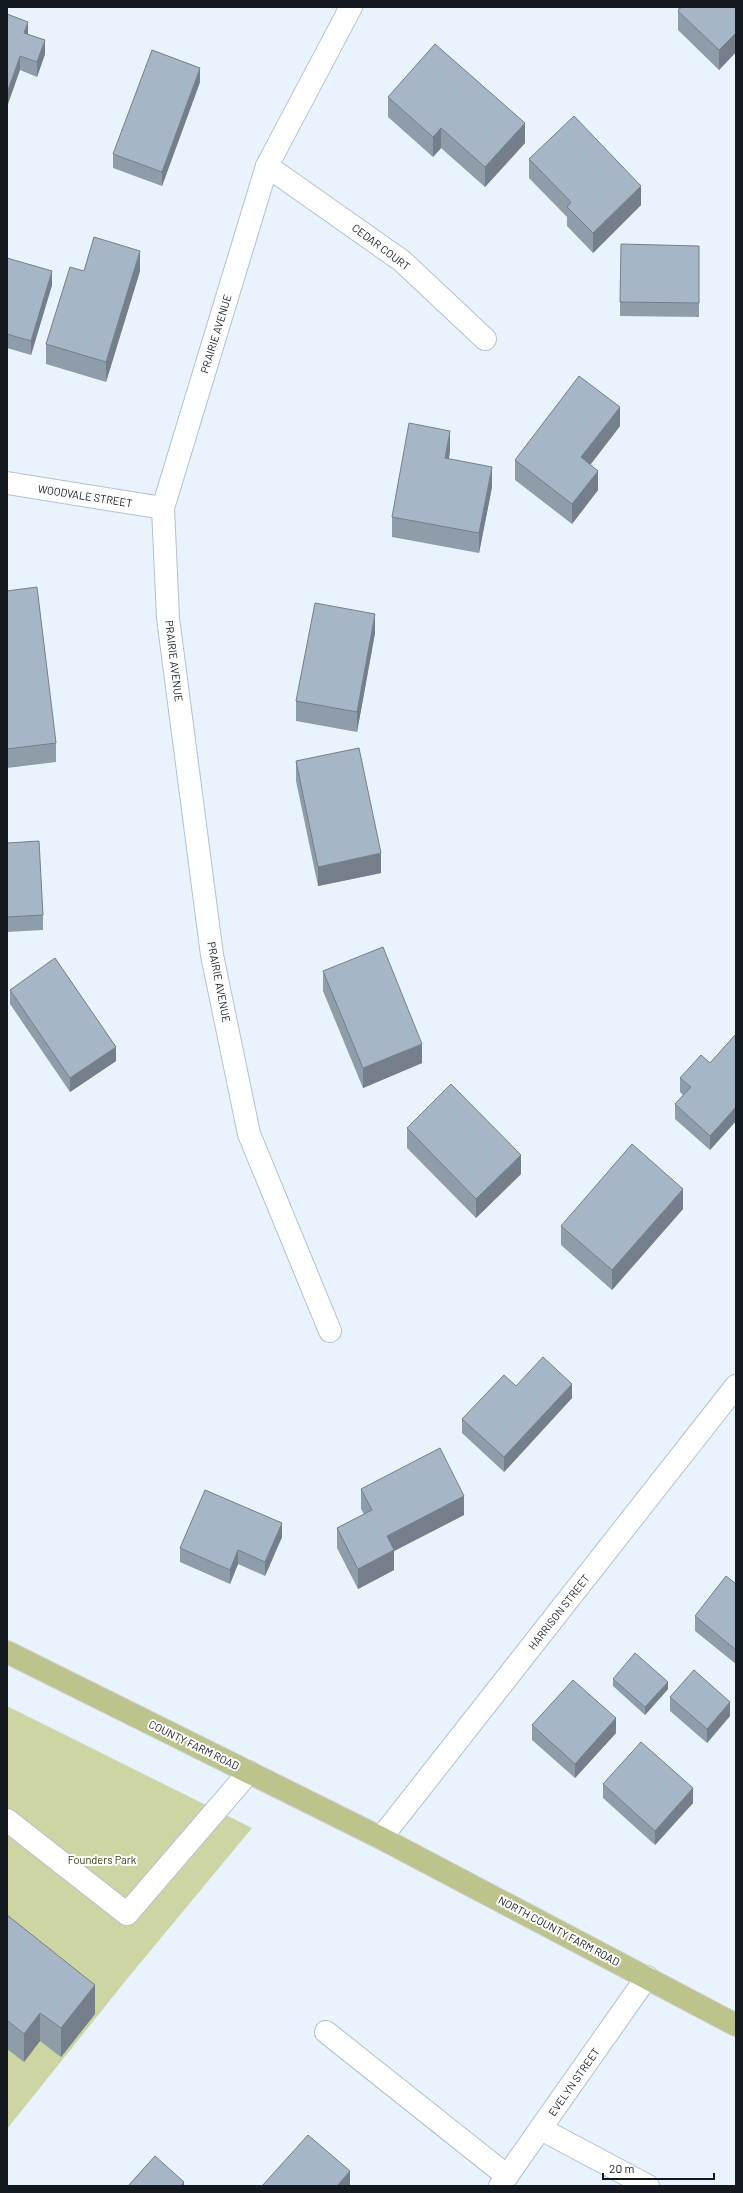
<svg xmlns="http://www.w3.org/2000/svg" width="743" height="2193" font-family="Barlow,sans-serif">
<rect width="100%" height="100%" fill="#e9f3fd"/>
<path fill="#cdd5a3" d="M7 1706 252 1828 127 1979 7 2129Z"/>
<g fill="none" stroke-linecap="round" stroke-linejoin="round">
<defs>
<g id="minor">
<path d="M267 166 402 261 485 339"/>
<path d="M7 483 163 508"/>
<path d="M330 1331 249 1134 212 955 168 618 163 508 267 166 351 7"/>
<path d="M7 1820 127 1914 249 1772"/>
<path d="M381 1838 736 1386"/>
<path d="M326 2032 507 2176"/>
<path d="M541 2129 648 2186"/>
<path d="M500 2186 647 1977"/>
</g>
<path id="major" d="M7 1652 381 1838 736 2025"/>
</defs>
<use href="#minor" stroke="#b2c1d2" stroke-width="24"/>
<use href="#major" stroke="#d0d1d2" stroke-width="24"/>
<use href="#minor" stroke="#fff" stroke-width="22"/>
<use href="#major" stroke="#bdc48b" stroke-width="22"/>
</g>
<g fill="#8f9dab">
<path d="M677 7H736V52L719 70 678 30V11L679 9Z"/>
<path d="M7 14 28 34 45 54 37 77 20 70Z"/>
<path d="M200 82 162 186 113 168V154Z"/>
<path d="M388 97 525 143 485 187 441 148 433 157 388 117Z"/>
<path d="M529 159 641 205 593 253 567 226V217L529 178Z"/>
<path d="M699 246V317L620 316V302Z"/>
<path d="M7 258 52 285 31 355 7 348Z"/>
<path d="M84 271H140L106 382 46 364V344Z"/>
<path d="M620 426 590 465 598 490 572 524 515 480V460Z"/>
<path d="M450 451 449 459 492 487 479 553 392 537V517Z"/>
<path d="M7 591 56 743V762L7 768Z"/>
<path d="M375 633 357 732 296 721V701Z"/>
<path d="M296 761 381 873 318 886 296 781Z"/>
<path d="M7 843 43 915V930L7 932Z"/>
<path d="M323 971 422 1063 363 1088 323 991Z"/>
<path d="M10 990 116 1061 70 1092 10 1004Z"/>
<path d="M736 1034V1121L710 1150 675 1119V1104L683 1095 680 1092V1078L710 1063Z"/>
<path d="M407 1128 521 1174 476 1218 407 1148Z"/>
<path d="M683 1209 612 1290 561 1245V1226Z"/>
<path d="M516 1386 572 1398 504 1472 462 1433V1419Z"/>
<path d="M361 1489 464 1515 394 1551V1570L358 1589 337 1548V1528L364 1514 361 1509Z"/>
<path d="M282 1537 265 1576 238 1564 230 1584 180 1562V1548Z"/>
<path d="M736 1584V1664L695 1631V1616Z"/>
<path d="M613 1679 668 1689 645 1715 613 1686Z"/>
<path d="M670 1697 730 1716 707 1743 670 1711Z"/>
<path d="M532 1725 616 1733 575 1778 532 1740Z"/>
<path d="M603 1784 693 1803 655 1845 603 1798Z"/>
<path d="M7 1915 95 2014 61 2057 40 2041 24 2062 7 2049Z"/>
</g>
<g fill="#747f8b">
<path d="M28 22V36L24 33Z"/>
<path d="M736 33V52L719 70V50Z"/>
<path d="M45 40V54L37 77V62Z"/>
<path d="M20 56V70L7 107V93Z"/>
<path d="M200 68V82L162 186V172Z"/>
<path d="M525 123V143L485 187V167Z"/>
<path d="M441 128V148L433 157V137Z"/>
<path d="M641 186V205L593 253V233Z"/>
<path d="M140 251V271L106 382V362Z"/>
<path d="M52 271V285L31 355V341Z"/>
<path d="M620 407V426L581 477V457Z"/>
<path d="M450 431V451L445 478V458Z"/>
<path d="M492 467V487L479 553V533Z"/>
<path d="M598 471V490L572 524V504Z"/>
<path d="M375 614V633L357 732V712Z"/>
<path d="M381 853V873L318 886V867Z"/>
<path d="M422 1044V1063L363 1088V1068Z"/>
<path d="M116 1047V1061L70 1092V1078Z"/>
<path d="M736 1107V1121L710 1150V1136Z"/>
<path d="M521 1155V1174L476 1218V1199Z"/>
<path d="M683 1189V1209L612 1290V1270Z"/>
<path d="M572 1384V1398L504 1472V1457Z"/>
<path d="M464 1496V1515L394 1551V1570L358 1589V1569L387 1536Z"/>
<path d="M282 1523V1537L265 1576V1562Z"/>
<path d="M238 1550V1564L230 1584V1570Z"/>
<path d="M668 1682V1689L645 1715V1707Z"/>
<path d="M730 1702V1716L707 1743V1729Z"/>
<path d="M616 1718V1733L575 1778V1764Z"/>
<path d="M693 1788V1803L655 1845V1831Z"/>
<path d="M95 1985V2014L61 2057V2028Z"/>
<path d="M40 2013V2041L24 2062V2034Z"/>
<path d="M350 2171V2186H337Z"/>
<path d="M184 2182V2186H181Z"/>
</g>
<g fill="#a6b6c7" stroke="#747f8b">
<path d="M681 7H736L735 9 736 10V33L719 50 678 11Z"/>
<path d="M7 14 28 22 24 33 45 40 37 62 20 56 7 93Z"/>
<path d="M435 44 525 123 485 167 441 128 433 137 388 97Z"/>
<path d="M152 50 200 68 162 172 113 154Z"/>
<path d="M574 116 641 186 593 233 567 207 571 202 529 159Z"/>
<path d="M94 237 140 251 106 362 46 344 70 267 84 271Z"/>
<path d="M621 244 699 246V303L620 302Z"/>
<path d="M7 258 52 271 31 341 7 334Z"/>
<path d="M579 376 620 407 581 457 598 471 572 504 515 460Z"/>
<path d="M409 423 450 431 445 458 492 467 479 533 392 517Z"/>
<path d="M37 587 56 743 7 749V591Z"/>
<path d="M315 603 375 614 357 712 296 701Z"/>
<path d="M359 748 381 853 318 867 296 761Z"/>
<path d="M39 841 43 915 7 917V843Z"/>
<path d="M383 947 422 1044 363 1068 323 971Z"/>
<path d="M55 958 116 1047 70 1078 10 990Z"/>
<path d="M736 1034V1107L710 1136 675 1104 691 1087 680 1078 701 1055 710 1063Z"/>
<path d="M451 1084 521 1155 476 1199 407 1128Z"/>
<path d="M632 1144 683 1189 612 1270 561 1226Z"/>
<path d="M543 1357 572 1384 504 1457 462 1419 504 1375 516 1386Z"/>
<path d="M440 1448 464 1496 387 1536 394 1550 358 1569 337 1528 372 1510 361 1489Z"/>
<path d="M205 1490 282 1523 265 1562 238 1550 230 1570 180 1548Z"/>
<path d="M726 1576 736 1584V1650L695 1616Z"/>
<path d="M635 1653 668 1682 645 1707 613 1679Z"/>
<path d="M694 1670 730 1702 707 1729 670 1697Z"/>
<path d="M573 1680 616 1718 575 1764 532 1725Z"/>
<path d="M641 1742 693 1788 655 1831 603 1784Z"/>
<path d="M7 1915 95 1985 61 2028 40 2013 24 2034 7 2020Z"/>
<path d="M308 2135 350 2171 337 2186H262Z"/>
<path d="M155 2156 184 2182 181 2186H128Z"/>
</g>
<g text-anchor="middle" stroke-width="4" stroke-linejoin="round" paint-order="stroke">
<g font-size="11" fill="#13191f" stroke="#fff">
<text transform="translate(381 247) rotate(37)" y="4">CEDAR COURT</text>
<text transform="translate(216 334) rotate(-73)" y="4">PRAIRIE AVENUE</text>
<text transform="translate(85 496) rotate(9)" y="4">WOODVALE STREET</text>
<text transform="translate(174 661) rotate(83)" y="4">PRAIRIE AVENUE</text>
<text transform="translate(219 982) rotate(79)" y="4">PRAIRIE AVENUE</text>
<text transform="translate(559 1612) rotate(-52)" y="4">HARRISON STREET</text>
<text transform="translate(194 1745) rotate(26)" y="4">COUNTY FARM ROAD</text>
<text transform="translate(559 1931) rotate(28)" y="4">NORTH COUNTY FARM ROAD</text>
<text transform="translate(574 2082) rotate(-55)" y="4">EVELYN STREET</text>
</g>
<g font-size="11" fill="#363b08" stroke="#fff">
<text x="102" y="1864">Founders Park</text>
</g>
</g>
<rect width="743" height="2193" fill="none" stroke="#13191f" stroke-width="16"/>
<path d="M603 2173v6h111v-6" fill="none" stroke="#13191f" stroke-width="2"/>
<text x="609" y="2173" font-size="12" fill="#13191f" stroke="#ffffff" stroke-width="3" paint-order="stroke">20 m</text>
</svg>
